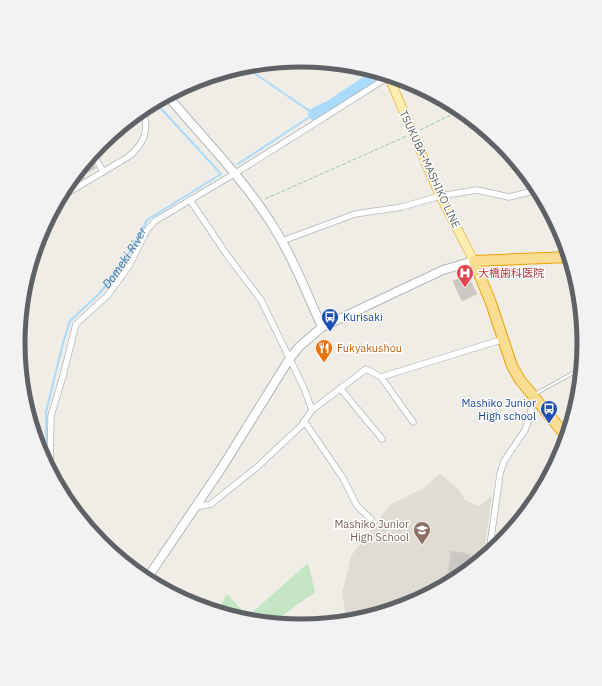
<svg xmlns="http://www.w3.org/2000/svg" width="602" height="686" font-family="'IBM Plex Sans','Noto Sans JP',sans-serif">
<rect width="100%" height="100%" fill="#efede6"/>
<path fill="#dfdcd4" d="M440 474 458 489 465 500 479 506 492 496 483 558 458 578 409 605 356 621H347L342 594 351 556 390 505 424 488Z"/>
<path fill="#c5e6c4" d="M308 563 315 592 272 623 246 621 217 612 227 594 248 616Z"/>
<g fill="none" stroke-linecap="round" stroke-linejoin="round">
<g stroke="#aadafc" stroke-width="2">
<path d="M238 164 314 114 244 66"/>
<path id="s1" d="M47 466 46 412 63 343 70 321 99 294 112 278 137 241 147 220 221 174 155 102"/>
</g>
<path stroke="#aadafc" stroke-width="12" d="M314 114 332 105 380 73"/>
</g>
<g fill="#cbc8c4" stroke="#d4cfc5">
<path d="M89 157 96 168 83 175 85 178 63 190Z"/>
<path d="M464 277 471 282 477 294 462 301 453 281Z"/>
<path d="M451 551 471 554 468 570 446 585Z"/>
</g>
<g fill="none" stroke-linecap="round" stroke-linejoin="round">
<defs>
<path id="lane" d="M535 394 582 368"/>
<g id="street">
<path d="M93 152 103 172"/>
<path d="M59 198 128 157C143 145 151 129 142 111L144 107"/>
<path d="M190 200 227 255 261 300 304 388 312 410"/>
<path d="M282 241 355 214 402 207 440 196 477 190 509 197 538 190"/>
<path d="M381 377 413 422"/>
<path d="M340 388 382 439"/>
<path d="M304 421 343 478 357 506 371 519"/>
<path d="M50 471 51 416 63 376 76 324 107 296 129 266 147 230 155 221 234 174 390 76"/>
<path d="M196 507 211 504 256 468 302 425 312 410 366 369 381 377 504 339"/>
<path d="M489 553 500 474 504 461 525 430 530 416 533 396"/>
</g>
<g id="secondary">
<path d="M167 95C201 136 243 178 271 223 292 255 306 292 322 327"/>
<path d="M146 580 221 469 290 358 299 347 322 327 443 270 474 261"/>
</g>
<path id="primary" d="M388 75 440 196 474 261"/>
<path id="highway" d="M567 437 520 380 512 366 491 303 474 261 569 257"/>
</defs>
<use href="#lane" stroke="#b3b7ba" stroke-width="4"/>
<use href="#street" stroke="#b3b7ba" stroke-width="7"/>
<use href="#secondary" stroke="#b3b6ba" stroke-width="10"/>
<use href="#primary" stroke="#edc362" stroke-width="10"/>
<use href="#highway" stroke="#eea108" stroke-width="12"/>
<g stroke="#9dc7a8" stroke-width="1" stroke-dasharray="4 2" stroke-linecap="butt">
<path d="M420 130 461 110"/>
<path d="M265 199 407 136"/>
</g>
<use href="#lane" stroke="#fff" stroke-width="2.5"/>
<use href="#street" stroke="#fff" stroke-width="5.5"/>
<use href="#secondary" stroke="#fff" stroke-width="8"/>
<use href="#primary" stroke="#fceeaf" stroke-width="8"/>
<use href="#highway" stroke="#f9dd93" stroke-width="10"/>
</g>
<defs>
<symbol id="hospital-pin" viewBox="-11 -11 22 30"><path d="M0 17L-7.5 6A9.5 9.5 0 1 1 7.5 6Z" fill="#e0444e" stroke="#fff"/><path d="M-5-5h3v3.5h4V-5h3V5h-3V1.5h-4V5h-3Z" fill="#fff"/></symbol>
<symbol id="bus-pin" viewBox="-11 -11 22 30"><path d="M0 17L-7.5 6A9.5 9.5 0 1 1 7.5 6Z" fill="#1a4fb4" stroke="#fff"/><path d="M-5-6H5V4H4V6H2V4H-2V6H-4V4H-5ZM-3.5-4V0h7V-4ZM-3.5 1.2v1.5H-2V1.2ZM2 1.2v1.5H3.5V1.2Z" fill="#fff"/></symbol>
<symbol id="restaurant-pin" viewBox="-11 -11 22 30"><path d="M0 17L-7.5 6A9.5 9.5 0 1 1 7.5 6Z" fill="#e8710a" stroke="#fff"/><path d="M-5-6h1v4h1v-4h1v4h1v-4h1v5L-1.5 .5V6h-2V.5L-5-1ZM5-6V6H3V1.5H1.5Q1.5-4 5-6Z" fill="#fff"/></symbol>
<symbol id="school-pin" viewBox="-11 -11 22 30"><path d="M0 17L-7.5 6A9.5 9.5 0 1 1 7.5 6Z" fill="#8d6e63" stroke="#fff"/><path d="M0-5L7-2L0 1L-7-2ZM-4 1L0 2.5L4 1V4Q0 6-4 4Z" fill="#fff"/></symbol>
</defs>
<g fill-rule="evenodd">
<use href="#hospital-pin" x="455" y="263" width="20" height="27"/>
<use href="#bus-pin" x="320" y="307" width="20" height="27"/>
<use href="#restaurant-pin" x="314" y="338" width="20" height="27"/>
<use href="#bus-pin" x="539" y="399" width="20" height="27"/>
<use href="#school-pin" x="412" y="520" width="20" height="27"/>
</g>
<g text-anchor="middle" stroke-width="3" stroke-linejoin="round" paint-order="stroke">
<g font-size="11" fill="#5e6266" stroke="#fff">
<text transform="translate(430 169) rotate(65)" y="4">TSUKUBA-MASHIKO LINE</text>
</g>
<g font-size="11" fill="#be3a42" stroke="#fff" text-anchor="start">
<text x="478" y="277">大橋歯科医院</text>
</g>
<g font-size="11" fill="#164399" stroke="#fff" text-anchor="start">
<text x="343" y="321">Kurisaki</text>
<text x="536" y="407" text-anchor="end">Mashiko Junior<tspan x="536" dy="13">High school</tspan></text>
</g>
<g font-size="11" fill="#c56008" stroke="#fff" text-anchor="start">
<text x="337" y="352">Fukyakushou</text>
</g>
<g font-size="11" fill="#785e54" stroke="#fff" text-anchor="end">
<text x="409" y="528">Mashiko Junior<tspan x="409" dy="13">High School</tspan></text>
</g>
<g font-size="12" font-style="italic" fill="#4375a6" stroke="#fff">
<text dy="4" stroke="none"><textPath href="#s1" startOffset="232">Domeki River</textPath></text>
</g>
</g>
<path d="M0 0H602V686H0ZM25 343a276 276 0 1 1 552 0a276 276 0 1 1-552 0Z" fill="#f2f2f3" fill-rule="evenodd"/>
<path fill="none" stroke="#5e6266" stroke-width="5" d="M25 343a276 276 0 1 1 552 0a276 276 0 1 1-552 0Z"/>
</svg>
